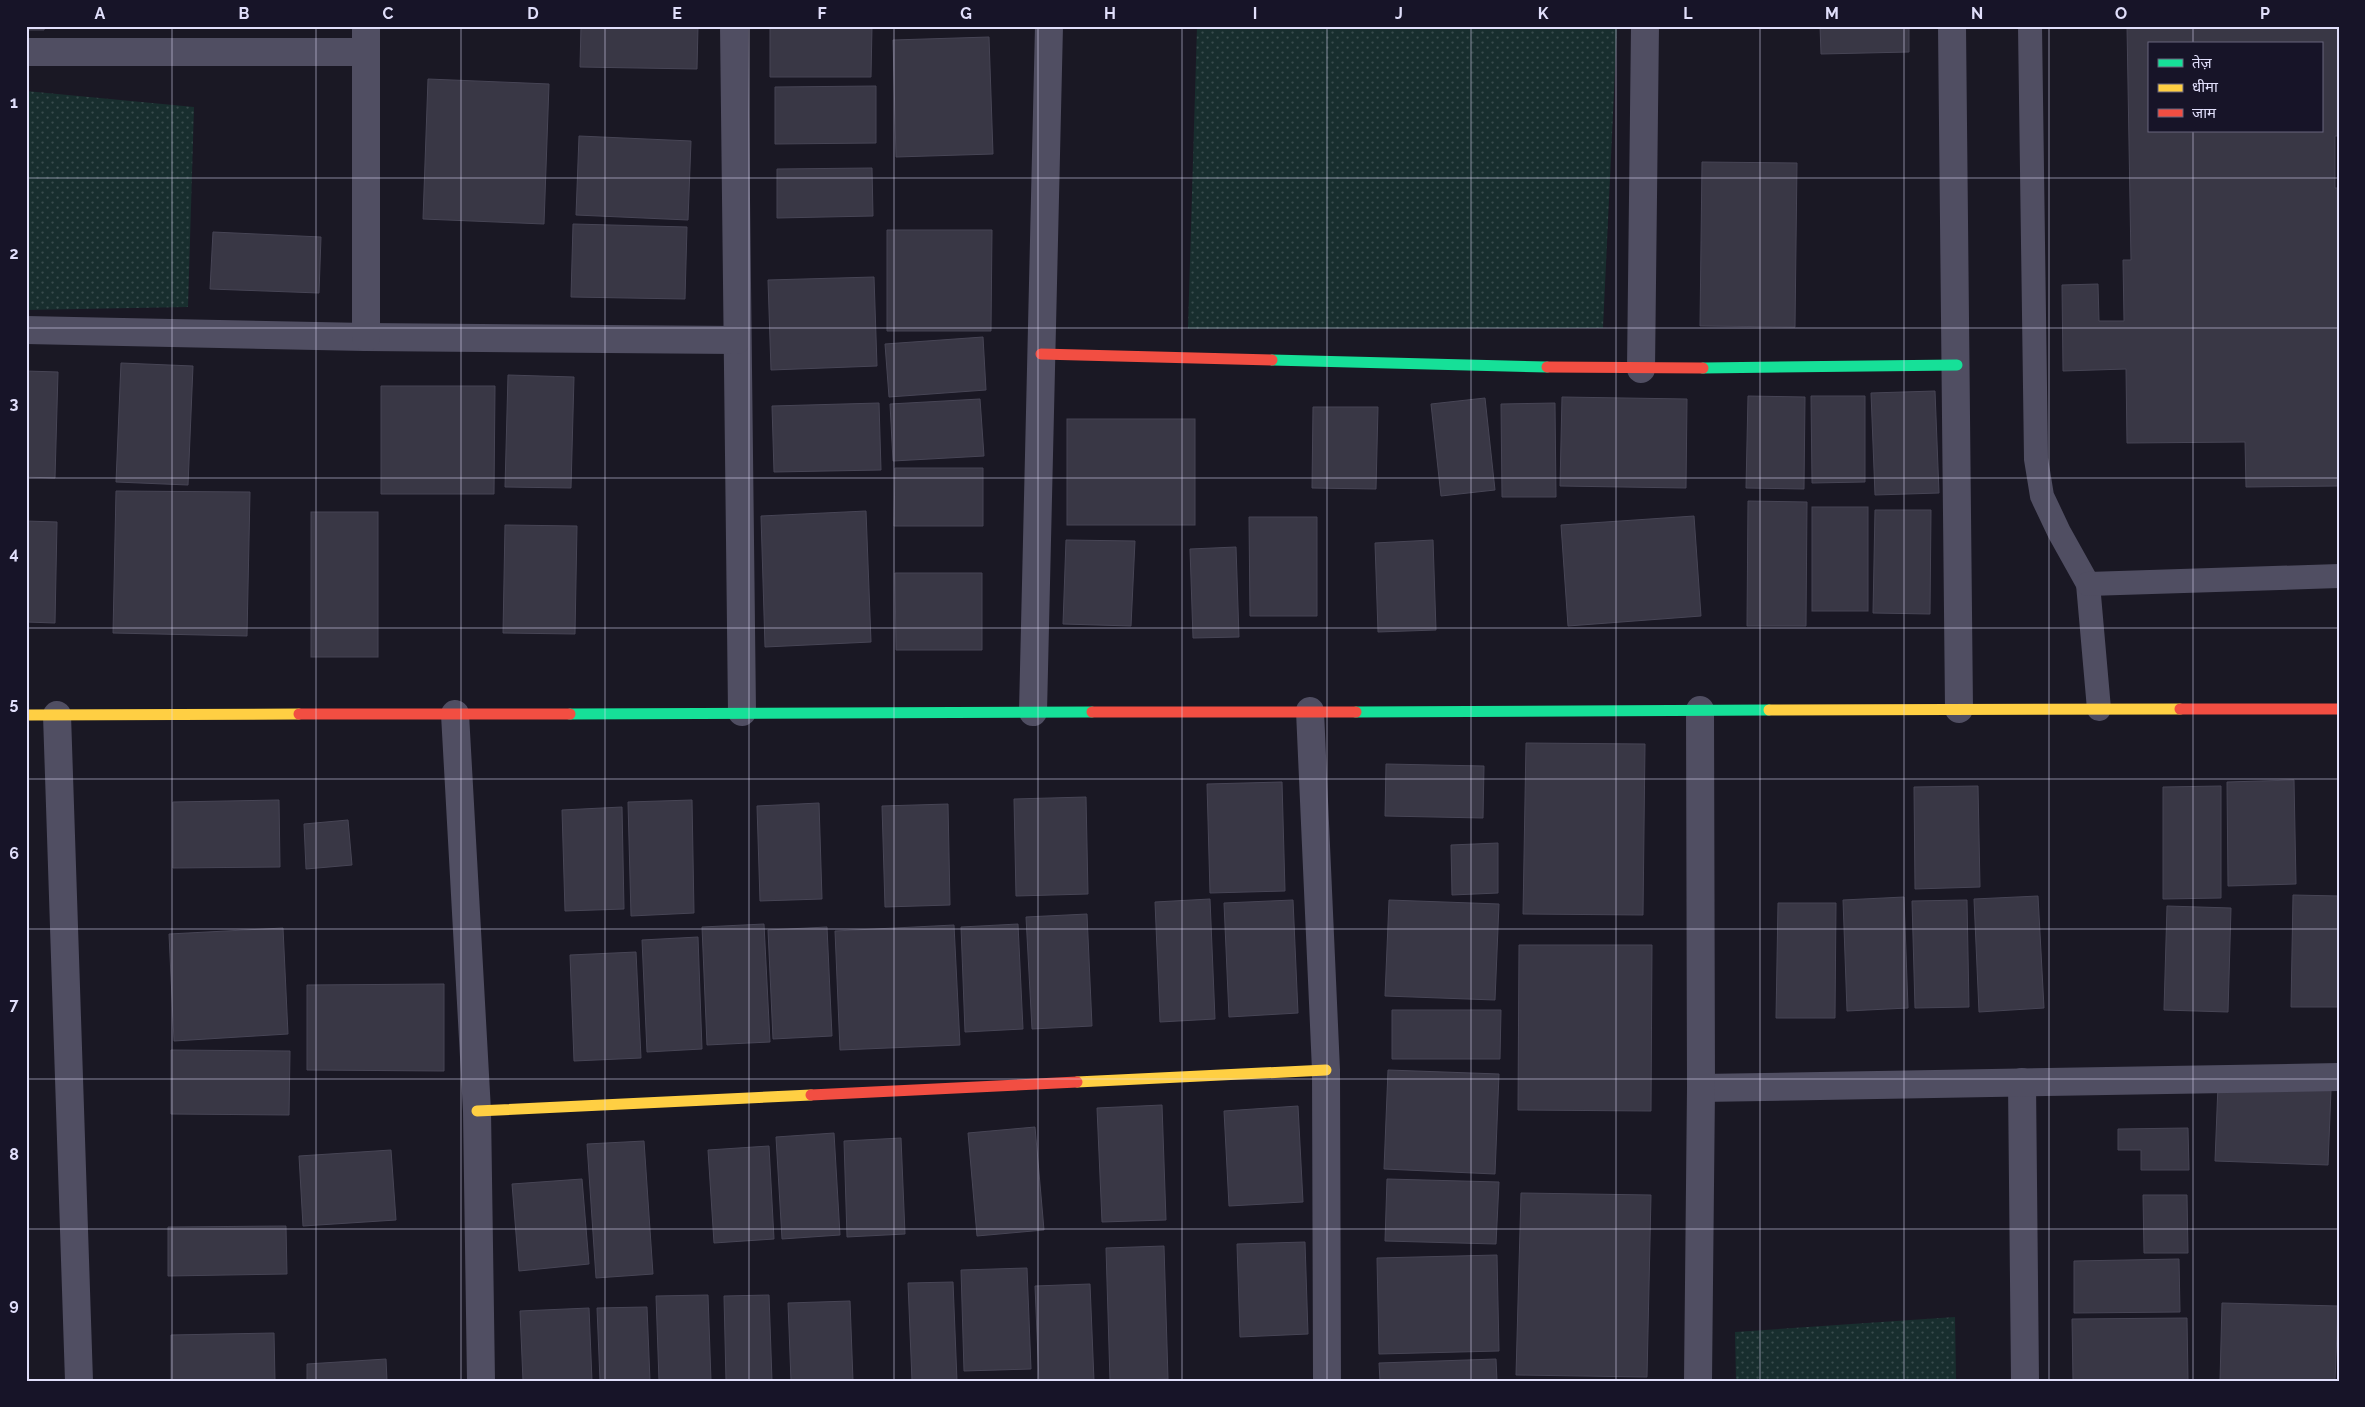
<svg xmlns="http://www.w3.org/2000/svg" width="2365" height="1407" font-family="Raleway,'Noto Sans Devanagari',sans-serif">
<defs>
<pattern id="green-dots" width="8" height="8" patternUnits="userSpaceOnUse" patternTransform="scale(1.25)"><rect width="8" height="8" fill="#182e2e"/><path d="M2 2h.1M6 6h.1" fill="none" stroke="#394c4d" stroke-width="1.8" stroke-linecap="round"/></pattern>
</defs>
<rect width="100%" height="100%" fill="#1a1824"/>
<g fill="url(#green-dots)">
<path d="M1197 26 1617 28 1603 328 1188 329Z"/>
<path d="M26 91 194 107 188 307 26 310Z"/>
<path d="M1955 1317 1956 1381H1736L1735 1332Z"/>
</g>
<g fill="#393745" stroke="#474555" fill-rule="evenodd">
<path d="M26 26H45L44 30H26Z"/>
<path d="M581 26H698L697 69 580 67Z"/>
<path d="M770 26H872L871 77H770Z"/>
<path d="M1820 26H1909V52L1821 54Z"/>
<path d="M2127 26H2339V136H2335V188H2339V486L2246 487 2245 442 2127 443 2126 369 2063 371 2062 285 2098 284 2099 321H2124L2123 260H2131ZM2149 44H2321V131H2149Z"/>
<path d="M989 37 993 154 896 157 893 40Z"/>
<path d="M428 79 549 84 544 224 423 219Z"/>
<path d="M876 86V143L775 144V87Z"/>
<path d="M579 136 691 141 688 220 576 215Z"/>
<path d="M1702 162 1797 163 1795 327 1700 326Z"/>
<path d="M872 168 873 216 777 218V169Z"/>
<path d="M573 224 687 227 685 299 571 297Z"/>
<path d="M887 230H992L991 331H887Z"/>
<path d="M213 232 321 237 319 293 210 289Z"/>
<path d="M874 277 877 366 771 370 768 280Z"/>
<path d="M983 337 986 390 889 397 885 344Z"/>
<path d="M121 363 193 366 188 485 116 482Z"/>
<path d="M26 371 58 372 55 478 26 477Z"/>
<path d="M508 375 574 377 571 488 505 487Z"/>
<path d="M381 386H495L494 494H381Z"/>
<path d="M1935 391 1939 493 1875 495 1871 393Z"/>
<path d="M1748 396 1805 397 1804 489 1746 488Z"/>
<path d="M1811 396H1865V482L1812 483Z"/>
<path d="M1562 397 1687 399 1686 488 1560 486Z"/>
<path d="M1485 398 1495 490 1441 496 1431 404Z"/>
<path d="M980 399 984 456 893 461 890 404Z"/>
<path d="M879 403 881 470 774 472 772 406Z"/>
<path d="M1555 403 1556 497H1502L1501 404Z"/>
<path d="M1313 407H1378L1376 489 1312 488Z"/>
<rect x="1067" y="419" width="128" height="106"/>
<path d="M895 468H983V526H894Z"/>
<path d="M116 491 250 492 247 636 113 633Z"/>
<path d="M1748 501 1807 502 1806 626H1747Z"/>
<rect x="1812" y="507" width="56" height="104"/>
<path d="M1875 510H1931L1930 614 1873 613Z"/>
<path d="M866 511 871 642 765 647 761 516Z"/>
<rect x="311" y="512" width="67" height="145"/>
<path d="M1694 516 1701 616 1568 626 1561 525Z"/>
<path d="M1249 517H1317V616H1250Z"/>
<path d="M26 521 57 522 55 623 26 622Z"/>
<path d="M505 525 577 526 575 634 503 633Z"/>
<path d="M1066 540 1135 541 1131 626 1063 624Z"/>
<path d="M1433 540 1436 630 1378 632 1375 543Z"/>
<path d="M1236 547 1239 637 1193 638 1190 549Z"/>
<path d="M895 573H982V650H896Z"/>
<path d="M1526 743 1645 744 1643 915 1523 914Z"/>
<path d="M1386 764 1484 766 1483 818 1385 816Z"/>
<path d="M2294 780 2296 884 2228 886 2227 782Z"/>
<path d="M1282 782 1285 891 1210 893 1207 784Z"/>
<path d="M1978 786 1980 887 1915 889 1914 787Z"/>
<path d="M2221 786V898L2163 899V787Z"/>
<path d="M1086 797 1088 894 1016 896 1014 799Z"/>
<path d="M279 800 280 867 173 868V802Z"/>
<path d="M692 800 694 913 631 916 628 802Z"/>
<path d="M819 803 822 899 760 901 757 806Z"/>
<path d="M948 804 950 905 885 907 882 806Z"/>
<path d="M622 807 624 909 565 911 562 810Z"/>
<path d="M348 820 352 865 306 869 304 824Z"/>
<path d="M1498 843V893L1452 895 1451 845Z"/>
<path d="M2293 895 2339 896V1007H2291Z"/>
<path d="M2038 896 2044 1008 1979 1012 1974 899Z"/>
<path d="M1904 897 1908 1008 1847 1011 1843 900Z"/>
<path d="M1210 899 1215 1019 1160 1022 1155 902Z"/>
<path d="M1293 900 1298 1013 1229 1017 1224 903Z"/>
<path d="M1389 900 1499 904 1495 1000 1385 996Z"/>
<path d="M1967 900 1969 1007 1915 1008 1912 901Z"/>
<path d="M1778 903H1836L1835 1018H1776Z"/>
<path d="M2167 906 2231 908 2228 1012 2164 1010Z"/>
<path d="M1087 914 1092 1026 1032 1029 1026 917Z"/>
<path d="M764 924 770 1042 707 1045 702 927Z"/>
<path d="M1018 924 1023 1029 965 1032 961 927Z"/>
<path d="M954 925 960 1045 840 1050 835 931Z"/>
<path d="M827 927 832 1036 773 1039 768 930Z"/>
<path d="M283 928 288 1034 174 1041 169 934Z"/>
<path d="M698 937 702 1049 647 1052 642 940Z"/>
<path d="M1519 945H1652L1651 1111 1518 1110Z"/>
<path d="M636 952 641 1058 574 1061 570 955Z"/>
<path d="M444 984V1071L307 1070V985Z"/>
<path d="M1392 1010H1501L1500 1059H1392Z"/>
<path d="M171 1050 290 1051 289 1115 171 1114Z"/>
<path d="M1388 1070 1499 1074 1495 1174 1384 1169Z"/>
<path d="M2218 1085 2331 1090 2328 1165 2215 1161Z"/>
<path d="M1162 1105 1166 1220 1102 1222 1097 1108Z"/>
<path d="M1298 1106 1303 1202 1229 1206 1224 1111Z"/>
<path d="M1035 1127 1044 1230 977 1236 968 1133Z"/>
<path d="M2188 1128 2189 1170H2141V1150H2118V1129Z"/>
<path d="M834 1133 840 1235 782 1239 776 1137Z"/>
<path d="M901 1138 905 1234 847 1237 844 1141Z"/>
<path d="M644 1141 653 1274 596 1278 587 1144Z"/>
<path d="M769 1146 774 1239 714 1243 708 1150Z"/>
<path d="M391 1150 396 1220 303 1226 299 1156Z"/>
<path d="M582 1179 589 1264 519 1271 512 1184Z"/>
<path d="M1387 1179 1499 1182 1496 1244 1385 1241Z"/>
<path d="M1521 1193 1651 1195 1647 1377 1516 1375Z"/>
<path d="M2143 1195H2187L2188 1253H2144Z"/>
<path d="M286 1226 287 1274 168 1276V1227Z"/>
<path d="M1305 1242 1308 1334 1240 1337 1237 1244Z"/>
<path d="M1164 1246 1168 1379 1110 1381 1106 1248Z"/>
<path d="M1497 1255 1499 1351 1379 1354 1377 1258Z"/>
<path d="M2179 1259 2180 1312 2074 1313V1261Z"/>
<path d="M1027 1268 1031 1369 964 1371 961 1270Z"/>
<path d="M953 1282 957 1381H912L908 1283Z"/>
<path d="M1090 1284 1094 1381H1039L1035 1286Z"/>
<path d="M708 1295 711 1381H659L656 1296Z"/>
<path d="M769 1295 772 1381H726L724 1296Z"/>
<path d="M850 1301 853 1381H791L788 1303Z"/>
<path d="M2222 1303 2338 1306 2335 1381H2220Z"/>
<path d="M647 1307 650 1381H600L597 1308Z"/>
<path d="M589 1308 592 1381H523L520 1311Z"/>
<path d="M2187 1318 2188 1381H2073L2072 1319Z"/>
<path d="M274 1333 275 1381H171V1335Z"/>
<path d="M386 1359 387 1381H307V1364Z"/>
<path d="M1496 1359 1497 1381H1380L1379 1363Z"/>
</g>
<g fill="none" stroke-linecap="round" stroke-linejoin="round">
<g stroke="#504e62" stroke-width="24">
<path d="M2030 26 2036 459 2042 496 2059 532 2088 584 2099 709"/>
<path d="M2088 584 2339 576"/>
</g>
<g stroke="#504e62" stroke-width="28">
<path d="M734 26 742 712"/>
<path d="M1952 26 1959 709"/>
<path d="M26 52H366"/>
<path d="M26 330 366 337 737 340"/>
<path d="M366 337V26"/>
<path d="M1641 369 1645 26"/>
<path d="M1310 711 1326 1070 1327 1381"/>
<path d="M1033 712 1049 26"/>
<path d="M455 714 477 1111 481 1381"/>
<path d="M57 715 79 1381"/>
<path d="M2022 1082 2025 1381"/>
<path d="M1701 1088 2339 1077"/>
<path d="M1698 1381 1701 1088 1700 710"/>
</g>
<g stroke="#16e098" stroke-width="11">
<path d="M1272 360 1547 367"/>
<path d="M1703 368 1957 365"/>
<path d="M1356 712 1769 710"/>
<path d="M570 714 1092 712"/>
</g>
<g stroke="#ffcf43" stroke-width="11">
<path d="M1769 710 2180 709"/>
<path d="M26 715 299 714"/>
<path d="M1077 1082 1326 1070"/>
<path d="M477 1111 811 1095"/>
</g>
<g stroke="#f24e42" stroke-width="11">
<path d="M1041 354 1272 360"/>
<path d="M1547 367 1703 368"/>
<path d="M2180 709H2339"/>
<path d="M1092 712H1356"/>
<path d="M299 714H570"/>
<path d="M811 1095 1077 1082"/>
</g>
</g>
<path fill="none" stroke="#e1dffb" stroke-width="1" stroke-opacity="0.55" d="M172 26V1381M316 26V1381M461 26V1381M605 26V1381M749 26V1381M894 26V1381M1038 26V1381M1182 26V1381M1327 26V1381M1471 26V1381M1616 26V1381M1760 26V1381M1904 26V1381M2049 26V1381M2193 26V44M2193 131V1381M26 178H2339M26 328H2339M26 478H2339M26 628H2339M26 779H2339M26 929H2339M26 1079H2339M26 1229H2339"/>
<rect width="2365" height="1407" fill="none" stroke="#171428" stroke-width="55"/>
<rect x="2148" y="42" width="175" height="90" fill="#171428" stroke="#68657c"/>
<rect x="2158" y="59" width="25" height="8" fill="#16e098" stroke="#68657c"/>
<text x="2192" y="68" font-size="15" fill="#e1dffb">तेज़</text>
<rect x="2158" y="84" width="25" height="8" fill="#ffcf43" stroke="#68657c"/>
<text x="2192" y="92" font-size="15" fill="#e1dffb">धीमा</text>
<rect x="2158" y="109" width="25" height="8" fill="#f24e42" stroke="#68657c"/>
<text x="2192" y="118" font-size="15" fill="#e1dffb">जाम</text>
<rect x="28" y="28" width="2310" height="1352" fill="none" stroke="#e1dffb" stroke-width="2"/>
<g font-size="16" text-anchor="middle" font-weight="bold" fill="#e1dffb">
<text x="100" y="19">A</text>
<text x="244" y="19">B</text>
<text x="388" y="19">C</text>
<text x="533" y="19">D</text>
<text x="677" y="19">E</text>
<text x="822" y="19">F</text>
<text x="966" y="19">G</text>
<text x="1110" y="19">H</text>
<text x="1255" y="19">I</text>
<text x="1399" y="19">J</text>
<text x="1543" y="19">K</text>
<text x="1688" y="19">L</text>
<text x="1832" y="19">M</text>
<text x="1977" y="19">N</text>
<text x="2121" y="19">O</text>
<text x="2265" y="19">P</text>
<text x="14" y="108">1</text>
<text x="14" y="259">2</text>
<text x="14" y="409">3</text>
<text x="14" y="559">4</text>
<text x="14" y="709">5</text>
<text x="14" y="859">6</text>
<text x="14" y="1010">7</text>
<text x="14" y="1160">8</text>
<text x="14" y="1310">9</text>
</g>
</svg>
